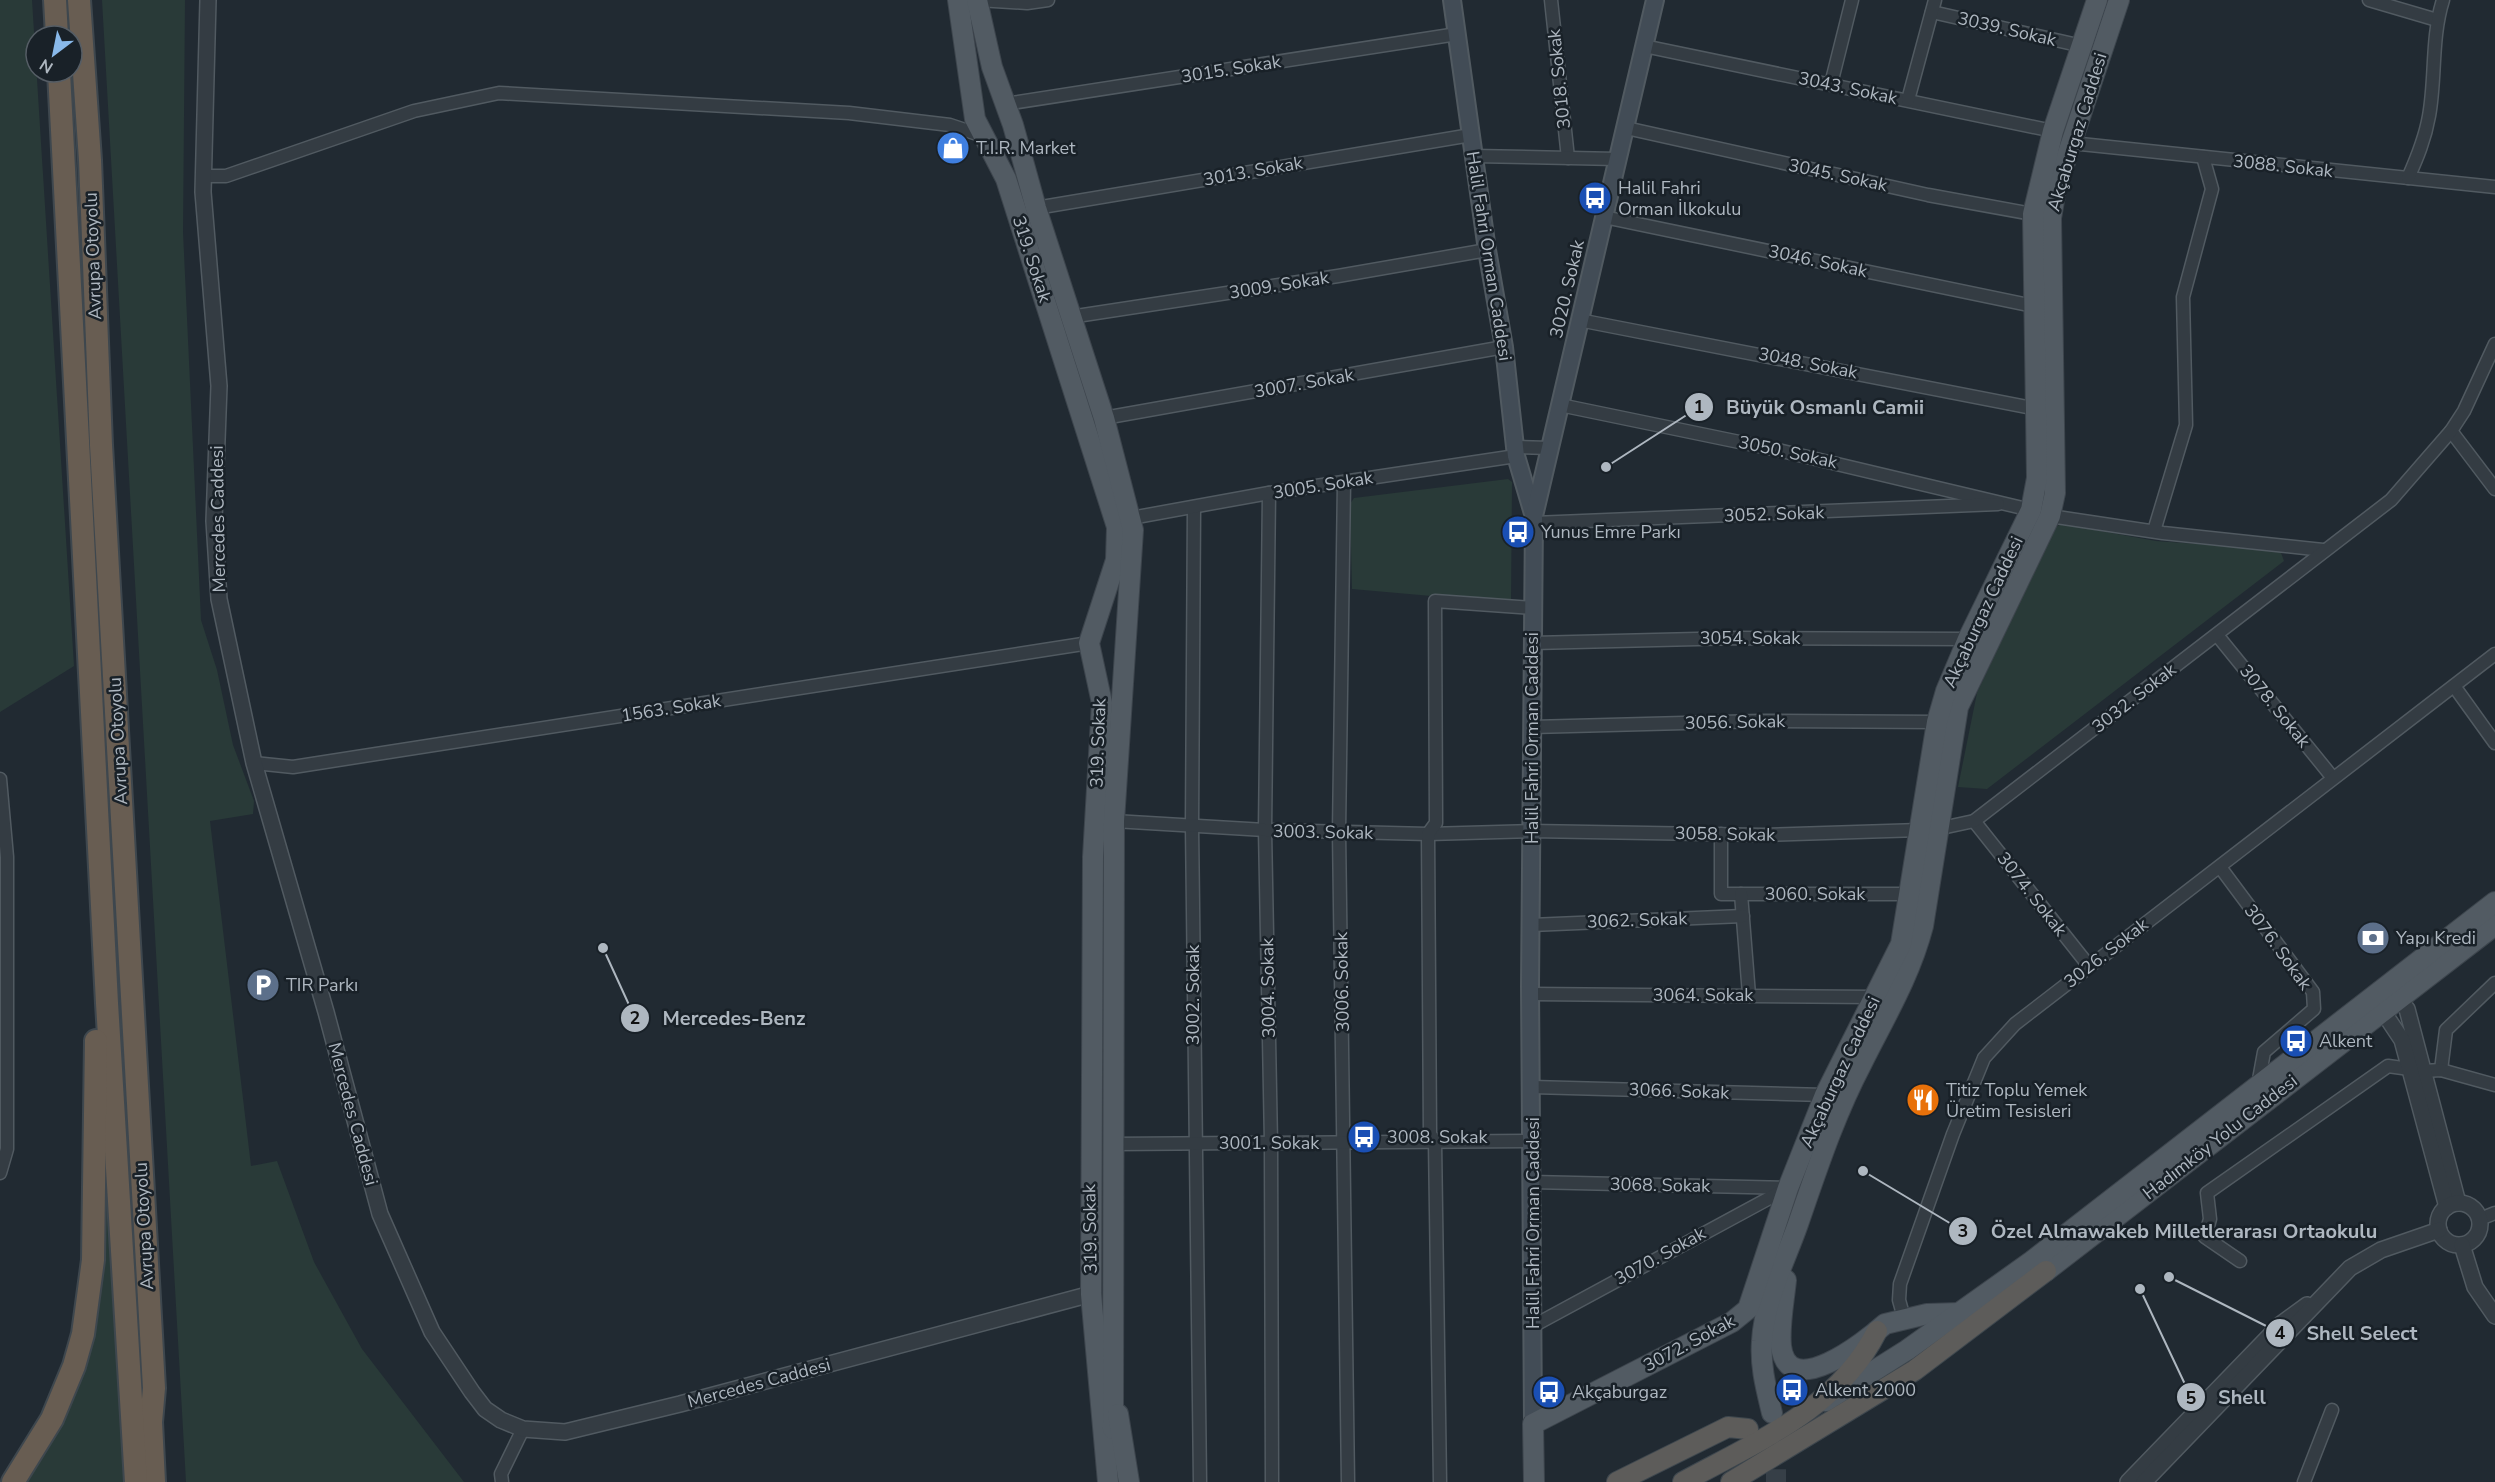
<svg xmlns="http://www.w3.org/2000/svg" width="2495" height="1482" font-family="'Nunito Sans',sans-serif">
<rect width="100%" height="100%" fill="#212a32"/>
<g fill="#293a38">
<path d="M0 0H32L74 666 0 712Z"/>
<path d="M102 0H185L183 232 201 620 217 670 233 745 254 801 253 814 210 821 251 1166 277 1161 314 1262 362 1349 464 1482H186Z"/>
<path d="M1508 479 1512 482 1511 603 1352 589 1350 504 1354 498Z"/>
<path d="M2062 524 2156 541 2280 550 2284 561 1987 789 1958 787 1977 693 2053 528Z"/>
<path d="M108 1193 124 1482H23C41 1456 58 1431 71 1403 101 1338 103 1264 104 1194Z"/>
</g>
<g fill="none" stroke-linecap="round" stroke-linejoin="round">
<path stroke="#363f47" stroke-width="20" stroke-dasharray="20 10" stroke-linecap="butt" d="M1763 1443 1776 1463V1482"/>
<defs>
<g id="minor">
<path d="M978 0 1027 3 1048 0"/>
<path d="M1551 0 1568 158"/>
<path d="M2369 0 2437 20"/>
<path d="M1932 12 2082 46"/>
<path d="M1644 46 2053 131"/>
<path d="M1831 84 1852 0"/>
<path d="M1908 100 1935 0"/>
<path d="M1005 104 1457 34"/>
<path d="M1626 128 1928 195 2038 215"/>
<path d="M2071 143 2495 187"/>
<path d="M1474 156 1617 159"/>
<path d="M203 176H226L414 111 499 93 849 113 950 125 983 136"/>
<path d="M2408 178C2417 158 2425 139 2429 116 2436 78 2431 38 2443 0"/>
<path d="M1036 208 1471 135"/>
<path d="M1604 217 2033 306"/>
<path d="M1070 317 1338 276 1487 250"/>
<path d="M1579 320 2037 409"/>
<path d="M1560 405 1778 450 2031 510"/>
<path d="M1104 418 1504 347"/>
<path d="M2451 431 2495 489"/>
<path d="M1515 447 1550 448"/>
<path d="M1344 482 1339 832 1348 1482"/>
<path d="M1269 493 1265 830 1271 1143 1272 1482"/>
<path d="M1194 507 1192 826 1200 1482"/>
<path d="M2050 516 2163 533 2323 550"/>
<path d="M1131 518 1269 493 1516 456"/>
<path d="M1534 523 1998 504"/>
<path d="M2154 531 2186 425 2183 297 2212 189 2203 157"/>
<path d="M2217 635 2333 778"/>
<path d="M1533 643 1738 638 1968 639"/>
<path d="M2454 686 2495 743"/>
<path d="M1532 727 1760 721 1937 722"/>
<path d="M254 763 293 767 1089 643"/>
<path d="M0 779 7 857V1149L0 1173"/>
<path d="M1114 821 1265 830 1428 834 1531 831 1763 835 1920 830"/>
<path d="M1974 821 2089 966"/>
<path d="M1937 829 1974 821 2391 500 2451 431 2464 411 2495 344"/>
<path d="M1721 834V894H1909"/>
<path d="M2220 867 2313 992 2314 1009 2264 1052 2258 1085"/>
<path d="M1741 894 1749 995"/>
<path d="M1531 925 1743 916"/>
<path d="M1531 994 1876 997"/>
<path d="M2441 1070 2446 1030 2495 983"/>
<path d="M1532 1087 1825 1095"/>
<path d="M1114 1144 1532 1141"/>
<path d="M1532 1182 1786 1188"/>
<path d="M2480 1219 2495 1213"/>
<path d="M2240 1261 2205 1237 2210 1219 2207 1193 2388 1066 2424 1071 2441 1070 2495 1085"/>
<path d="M1904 1318 1899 1300 1900 1284 1953 1134 1984 1058 2015 1024 2495 654"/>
<path d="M1533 1326 1788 1188"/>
<path d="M502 1482 501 1474 523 1429"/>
<path d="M1440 1482 1435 1142 1430 1134 1428 834 1436 823 1435 601 1533 608"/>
<path d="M2304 1482 2332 1410"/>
</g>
<g id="tertiary">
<path d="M208 0 203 192 219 386 214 521 219 599 254 763 326 1012 380 1214 432 1332 472 1392 485 1409 501 1420 523 1429 565 1432 680 1404 1091 1294"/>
<path d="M2397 998 2407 1009 2458 1203"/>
<path d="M2382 1010 2402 1040 2447 1207"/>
<circle cx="2459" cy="1224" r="21"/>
<path d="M2462 1245 2475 1287 2495 1316"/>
<path d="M2128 1482 2281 1324 2307 1305"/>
<path d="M2144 1482 2350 1268 2381 1250 2439 1230"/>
</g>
<g id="secondary">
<path d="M1452 0 1487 250 1504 347 1516 456 1534 517 1530 986 1533 1424"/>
<path d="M1534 516 1655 0"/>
</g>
<g id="primary">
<path d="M958 0 975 119 1006 179 1117 527 1116 560 1089 643 1102 703 1093 857 1091 1294 1108 1482"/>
<path d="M977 0 992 67 1013 125 1036 208 1104 418 1133 530 1114 821 1113 1429"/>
<path d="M2046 1271 2495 925"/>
<path d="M1786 1280C1784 1301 1779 1325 1781 1346 1788 1403 1866 1341 1885 1324L1927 1314 1960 1313"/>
<path d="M1826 1401 1907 1350 2032 1261 2495 902"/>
<path d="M1772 1413C1766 1388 1760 1366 1762 1341 1764 1301 1785 1261 1798 1224 1817 1169 1835 1114 1862 1063 1885 1017 1910 976 1923 926L1958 707 2050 516 2055 493 2051 218 2056 189 2119 0"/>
<path d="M1118 1414 1129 1482"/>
<path d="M1534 1482 1533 1424 1732 1322 1748 1309 1788 1188 1825 1095 1901 944 1937 722 1946 691 1968 639 2031 510 2037 478 2033 214 2053 131 2097 0"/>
</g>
<g id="trunk">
<path d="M1617 1482 1728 1427 1748 1429"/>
<path d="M1683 1482C1756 1442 1838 1409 1877 1331"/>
<path d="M1731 1482 1915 1370 2046 1271"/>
</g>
<g id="motorway">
<path d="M55 0 57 36"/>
<path d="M79 0 90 160 101 445 154 1388 151 1422 154 1482"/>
<path d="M59 72 107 1003 136 1482"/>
<path d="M13 1482 52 1419 74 1366 83 1334 93 1260 96 1041"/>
</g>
</defs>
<use href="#minor" stroke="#515a61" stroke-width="15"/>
<use href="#tertiary" stroke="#515a61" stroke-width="18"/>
<use href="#secondary" stroke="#515a61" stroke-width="20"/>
<use href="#primary" stroke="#3d454d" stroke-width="22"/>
<use href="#trunk" stroke="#3e474e" stroke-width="22"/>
<use href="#motorway" stroke="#3e474e" stroke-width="26"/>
<use href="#minor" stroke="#343c43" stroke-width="12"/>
<use href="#tertiary" stroke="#343c43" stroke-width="15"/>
<use href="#secondary" stroke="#424c56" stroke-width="16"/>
<use href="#primary" stroke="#525b63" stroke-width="20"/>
<use href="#trunk" stroke="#5d5c5a" stroke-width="20"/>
<use href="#motorway" stroke="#685d52" stroke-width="22"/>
</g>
<defs>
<symbol id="shop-disc" viewBox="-11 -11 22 22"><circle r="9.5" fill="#3f7fe0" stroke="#192128"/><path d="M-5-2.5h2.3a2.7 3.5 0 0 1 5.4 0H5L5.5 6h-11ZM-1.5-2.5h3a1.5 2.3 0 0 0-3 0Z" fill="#fff"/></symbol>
<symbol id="bus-disc" viewBox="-11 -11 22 22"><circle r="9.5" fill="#1a4fb4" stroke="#192128"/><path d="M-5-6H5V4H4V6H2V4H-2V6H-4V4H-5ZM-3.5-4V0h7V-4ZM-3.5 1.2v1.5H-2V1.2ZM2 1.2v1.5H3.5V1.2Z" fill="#fff"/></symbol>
<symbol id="bank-disc" viewBox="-11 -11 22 22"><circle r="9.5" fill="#5c6f8a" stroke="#192128"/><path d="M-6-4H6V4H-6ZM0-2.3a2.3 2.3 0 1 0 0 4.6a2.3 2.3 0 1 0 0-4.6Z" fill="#fff"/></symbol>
<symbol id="parking-disc" viewBox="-11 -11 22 22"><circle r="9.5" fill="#5c6f8a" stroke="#192128"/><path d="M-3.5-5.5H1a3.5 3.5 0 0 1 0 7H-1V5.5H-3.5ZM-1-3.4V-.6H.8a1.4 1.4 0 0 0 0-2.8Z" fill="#fff"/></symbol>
<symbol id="restaurant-disc" viewBox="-11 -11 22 22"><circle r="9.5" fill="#e8710a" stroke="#192128"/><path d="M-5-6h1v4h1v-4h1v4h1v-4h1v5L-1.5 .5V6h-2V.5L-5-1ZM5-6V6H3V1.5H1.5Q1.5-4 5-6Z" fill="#fff"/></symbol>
</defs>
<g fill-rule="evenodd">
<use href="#shop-disc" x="934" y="129" width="38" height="38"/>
<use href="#bus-disc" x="1576" y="179" width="38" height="38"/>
<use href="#bus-disc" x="1499" y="513" width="38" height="38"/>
<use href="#bank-disc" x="2354" y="919" width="38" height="38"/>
<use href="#parking-disc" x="244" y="966" width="38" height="38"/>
<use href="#bus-disc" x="2277" y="1022" width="38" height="38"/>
<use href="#restaurant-disc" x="1904" y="1081" width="38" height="38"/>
<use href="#bus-disc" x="1345" y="1118" width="38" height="38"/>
<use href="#bus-disc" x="1773" y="1371" width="38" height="38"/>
<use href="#bus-disc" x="1530" y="1373" width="38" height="38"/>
</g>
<g text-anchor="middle" stroke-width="5" stroke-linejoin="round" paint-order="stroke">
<g font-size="18" fill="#aeb7c0" stroke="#192128">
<text transform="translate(2007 29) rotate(13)" y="6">3039. Sokak</text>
<text transform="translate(1231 69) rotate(-9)" y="6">3015. Sokak</text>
<text transform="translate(1559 79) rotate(-96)" y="6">3018. Sokak</text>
<text transform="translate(1848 88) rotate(12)" y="6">3043. Sokak</text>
<text transform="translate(2077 132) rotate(-73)" y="6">Akçaburgaz Caddesi</text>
<text transform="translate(2283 166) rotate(6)" y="6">3088. Sokak</text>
<text transform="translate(1253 171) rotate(-10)" y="6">3013. Sokak</text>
<text transform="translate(1838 175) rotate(12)" y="6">3045. Sokak</text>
<text transform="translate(93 256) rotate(-92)" y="6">Avrupa Otoyolu</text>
<text transform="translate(1489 256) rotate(81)" y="6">Halil Fahri Orman Caddesi</text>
<text transform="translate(1032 259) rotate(72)" y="6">319. Sokak</text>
<text transform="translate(1818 261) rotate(12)" y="6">3046. Sokak</text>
<text transform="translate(1279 285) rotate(-9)" y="6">3009. Sokak</text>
<text transform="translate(1567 289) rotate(-77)" y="6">3020. Sokak</text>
<text transform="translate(1808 363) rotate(11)" y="6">3048. Sokak</text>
<text transform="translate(1304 383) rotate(-10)" y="6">3007. Sokak</text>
<text transform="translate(1788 452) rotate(12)" y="6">3050. Sokak</text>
<text transform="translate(1323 485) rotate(-9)" y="6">3005. Sokak</text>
<text transform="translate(1774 514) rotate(-2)" y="6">3052. Sokak</text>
<text transform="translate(218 519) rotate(-91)" y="6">Mercedes Caddesi</text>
<text transform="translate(1983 612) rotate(-65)" y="6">Akçaburgaz Caddesi</text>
<text x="1750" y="644">3054. Sokak</text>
<text transform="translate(2134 698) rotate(-38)" y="6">3032. Sokak</text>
<text transform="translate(2275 706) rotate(51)" y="6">3078. Sokak</text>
<text transform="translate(671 708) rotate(-9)" y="6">1563. Sokak</text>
<text transform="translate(1735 722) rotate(-1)" y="6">3056. Sokak</text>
<text transform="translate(1532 738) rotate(-90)" y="6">Halil Fahri Orman Caddesi</text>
<text transform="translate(118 741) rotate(-93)" y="6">Avrupa Otoyolu</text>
<text transform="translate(1098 743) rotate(-88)" y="6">319. Sokak</text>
<text transform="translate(1323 832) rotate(1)" y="6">3003. Sokak</text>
<text transform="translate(1725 834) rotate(1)" y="6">3058. Sokak</text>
<text x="1815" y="900">3060. Sokak</text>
<text transform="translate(2032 894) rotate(52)" y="6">3074. Sokak</text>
<text transform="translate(1637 920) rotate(-2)" y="6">3062. Sokak</text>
<text transform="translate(2278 947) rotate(54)" y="6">3076. Sokak</text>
<text transform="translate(2106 953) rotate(-38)" y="6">3026. Sokak</text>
<text transform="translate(1342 982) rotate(-91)" y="6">3006. Sokak</text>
<text transform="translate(1268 988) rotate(-91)" y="6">3004. Sokak</text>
<text transform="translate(1193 995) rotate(-90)" y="6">3002. Sokak</text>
<text x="1703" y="1001">3064. Sokak</text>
<text transform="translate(1840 1072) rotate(-65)" y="6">Akçaburgaz Caddesi</text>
<text transform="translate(1679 1091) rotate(2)" y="6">3066. Sokak</text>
<text transform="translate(353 1114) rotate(75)" y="6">Mercedes Caddesi</text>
<text transform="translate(2220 1137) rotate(-38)" y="6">Hadımköy Yolu Caddesi</text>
<text x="1269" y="1149">3001. Sokak</text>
<text transform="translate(1660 1185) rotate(1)" y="6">3068. Sokak</text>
<text transform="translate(1533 1223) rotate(-90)" y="6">Halil Fahri Orman Caddesi</text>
<text transform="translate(144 1226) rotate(-93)" y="6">Avrupa Otoyolu</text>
<text transform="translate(1090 1229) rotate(-91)" y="6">319. Sokak</text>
<text transform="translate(1660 1256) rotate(-29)" y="6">3070. Sokak</text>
<text transform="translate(1689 1343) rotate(-28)" y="6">3072. Sokak</text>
<text transform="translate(759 1383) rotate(-15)" y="6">Mercedes Caddesi</text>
</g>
<g font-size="18" fill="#aeb7c0" stroke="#192128" text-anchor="start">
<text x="976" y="154">T.I.R. Market</text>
<text x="1618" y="194">Halil Fahri<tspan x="1618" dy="21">Orman İlkokulu</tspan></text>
<text x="1541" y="538">Yunus Emre Parkı</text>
<text x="2396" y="944">Yapı Kredi</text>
<text x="286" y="991">TIR Parkı</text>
<text x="2319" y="1047">Alkent</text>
<text x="1946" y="1096">Titiz Toplu Yemek<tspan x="1946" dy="21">Üretim Tesisleri</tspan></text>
<text x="1387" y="1143">3008. Sokak</text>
<text x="1815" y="1396">Alkent 2000</text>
<text x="1572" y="1398">Akçaburgaz</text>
</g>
</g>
<path fill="none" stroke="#aeb7c0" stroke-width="2" d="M1606 467L1699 407M603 948L635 1018M1863 1171L1963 1231M2169 1277L2280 1333M2140 1289L2191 1397"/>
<g fill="#aeb7c0" stroke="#192128" stroke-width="2">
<circle cx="1606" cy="467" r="6"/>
<circle cx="603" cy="948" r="6"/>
<circle cx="1863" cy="1171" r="6"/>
<circle cx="2169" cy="1277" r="6"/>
<circle cx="2140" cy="1289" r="6"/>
<circle cx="1699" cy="407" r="15"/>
<circle cx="635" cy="1018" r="15"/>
<circle cx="1963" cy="1231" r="15"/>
<circle cx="2280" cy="1333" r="15"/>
<circle cx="2191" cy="1397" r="15"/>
</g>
<g font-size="18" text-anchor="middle" font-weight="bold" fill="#111">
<text x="1699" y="413">1</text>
<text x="635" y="1024">2</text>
<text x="1963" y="1237">3</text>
<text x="2280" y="1339">4</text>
<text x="2191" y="1404">5</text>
</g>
<g font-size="20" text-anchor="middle" font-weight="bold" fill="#aeb7c0" stroke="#192128" stroke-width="5" stroke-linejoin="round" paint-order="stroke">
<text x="1825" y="414">Büyük Osmanlı Camii</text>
<text x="734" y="1025">Mercedes-Benz</text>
<text x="2184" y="1238">Özel Almawakeb Milletlerarası Ortaokulu</text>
<text x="2362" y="1340">Shell Select</text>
<text x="2242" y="1404">Shell</text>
</g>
<g transform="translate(54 54) rotate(212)"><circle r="28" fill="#192128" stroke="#555d65" stroke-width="1.5"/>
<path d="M0-4.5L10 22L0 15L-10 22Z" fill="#89b9ea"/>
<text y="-9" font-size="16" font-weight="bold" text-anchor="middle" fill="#aeb7c0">N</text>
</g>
</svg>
